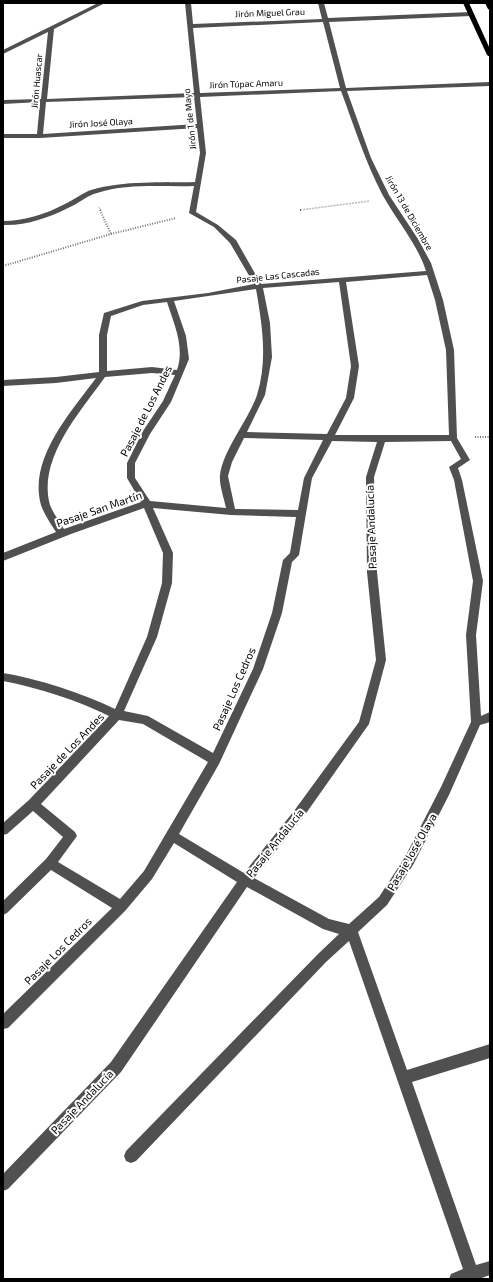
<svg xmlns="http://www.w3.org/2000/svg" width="493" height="1282" font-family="'Exo 2',sans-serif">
<rect width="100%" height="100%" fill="#fff"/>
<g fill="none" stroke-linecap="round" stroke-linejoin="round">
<g stroke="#727272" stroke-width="1.5" stroke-dasharray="0.5 1" stroke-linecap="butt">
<path d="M99 207 101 211"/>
<path d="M300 210 370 201"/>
</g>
<g stroke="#727272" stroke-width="2" stroke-dasharray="1 1.5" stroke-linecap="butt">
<path d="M100 210 111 234"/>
<path d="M300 210H302"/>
<path d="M3 266 111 234 176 218"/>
<path d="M475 437H490"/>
</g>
<path fill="#505050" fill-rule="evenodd" d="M98 3H105L54 29 47 99 194 93 185 3H191L193 24 322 19 318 3H324L328 18 471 12 474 14 471 16 329 22 346 88 490 82V86L347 91 371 158 389 195 418 239 431 263 443 300 454 350 457 438 470 460 458 468 462 480 483 581 476 635 481 716 490 712V722L480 725 449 795 413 865 387 905 358 932 407 1070 490 1044V1058L412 1082 476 1265 490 1261V1275L479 1279H449L451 1274 463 1269 349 941 326 962 136 1161 131 1163 126 1161 124 1156 126 1151 318 954 339 934 323 929 247 887 121 1072 8 1189 3 1191V1174L111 1062 237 882 174 843 152 879 125 911 8 1028 3 1029V1014L112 908 51 870 7 913 3 915V901L46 859 63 837 33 811 7 834 3 835V823L29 800 109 716C77 700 39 688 3 681V673C39 679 82 693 115 709L147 637 162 583 163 553 144 508 71 534 3 561V553L56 532C51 524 44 514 41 505 28 459 71 412 96 378L56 383 3 386V380L56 377 99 372V335L104 313 142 301 208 293 254 284 230 243 214 227 189 213 194 186C162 187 128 183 97 193 86 196 78 204 68 208 48 218 25 226 3 225V221C24 221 46 214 65 204 74 200 82 193 91 190 125 180 161 183 195 182L200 153 197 128 40 138H3V134H37L40 102 3 104V100L41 99 48 32 5 53 3 54V50ZM323 22 340 88 200 93 193 28ZM341 91C354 126 365 161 382 194 396 220 417 243 426 271L261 284 236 240 218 225 196 212 206 153 200 97ZM194 97 197 124 43 134 46 102ZM427 275 435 300 446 350 449 435H335L354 398 359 366 346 282ZM339 282 351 366 346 398 327 434 247 432 265 395 272 357 270 323 263 288ZM256 289C262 324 268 360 257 395 249 419 223 450 220 475 219 485 224 498 226 508L150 501 135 478V463L150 434 171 402 189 359 186 336 174 301ZM167 302C174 324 185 347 177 370L152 367 107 371V335L111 316 143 305ZM152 373 175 375 163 401 143 431 127 463V478L141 502 64 529C59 521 53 513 50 505 37 459 81 411 105 377ZM244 438 323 440 304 478 298 510 235 509 228 476 232 462ZM332 441 377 442 366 477 367 572 376 660 359 722 294 811 244 873 179 834 219 764 263 669 282 613 292 562 299 555 312 478ZM451 441 461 459 449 467 454 480 473 581 466 635 471 722 441 787 405 857 379 897 349 924 329 919 254 878 302 819 369 724 386 660 377 572 374 477 385 442ZM153 508 231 515 296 517 290 553 283 560 272 613 253 669 213 753 148 716 124 711 157 637 172 583 173 553ZM119 720 143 724 208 762 144 871 120 899 58 862 77 836 75 832 41 804Z"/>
<path fill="#000" fill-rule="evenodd" d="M463 3H469L490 49V57L487 55Z"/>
<path fill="#000" fill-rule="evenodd" d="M485 3H490V10L488 9Z"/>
</g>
<g text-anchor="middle" stroke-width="4" stroke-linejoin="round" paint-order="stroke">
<g font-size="9" fill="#000" stroke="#fff">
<text transform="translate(270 13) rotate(-2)" y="3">Jirón Miguel Grau</text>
<text transform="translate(37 81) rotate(-85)" y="3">Jirón Huascar</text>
<text transform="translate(246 84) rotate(-2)" y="3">Jirón Túpac Amaru</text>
<text transform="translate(190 119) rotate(-96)" y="3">Jirón 1 de Mayo</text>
<text transform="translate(101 123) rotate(-3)" y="3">Jirón José Olaya</text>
<text transform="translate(409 213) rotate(60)" y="3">Jirón 13 de Diciembre</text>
<text transform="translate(278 276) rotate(-6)" y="3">Pasaje Las Cascadas</text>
</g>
<g font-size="11" fill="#000" stroke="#fff">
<text transform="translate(146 411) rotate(-63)" y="4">Pasaje de Los Andes</text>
<text transform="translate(99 509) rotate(-19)" y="4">Pasaje San Martín</text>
<text transform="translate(371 527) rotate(-92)" y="4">Pasaje Andalucía</text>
<text transform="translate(234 689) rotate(-66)" y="4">Pasaje Los Cedros</text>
<text transform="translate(67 751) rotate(-46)" y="4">Pasaje de Los Andes</text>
<text transform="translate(275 843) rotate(-51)" y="4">Pasaje Andalucía</text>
<text transform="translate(412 852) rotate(-60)" y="4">Pasaje José Olaya</text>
<text transform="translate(58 951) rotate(-45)" y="4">Pasaje Los Cedros</text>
<text transform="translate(82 1102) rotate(-46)" y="4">Pasaje Andalucía</text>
</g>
</g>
<rect width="493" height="1282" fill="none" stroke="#000000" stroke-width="8"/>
</svg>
